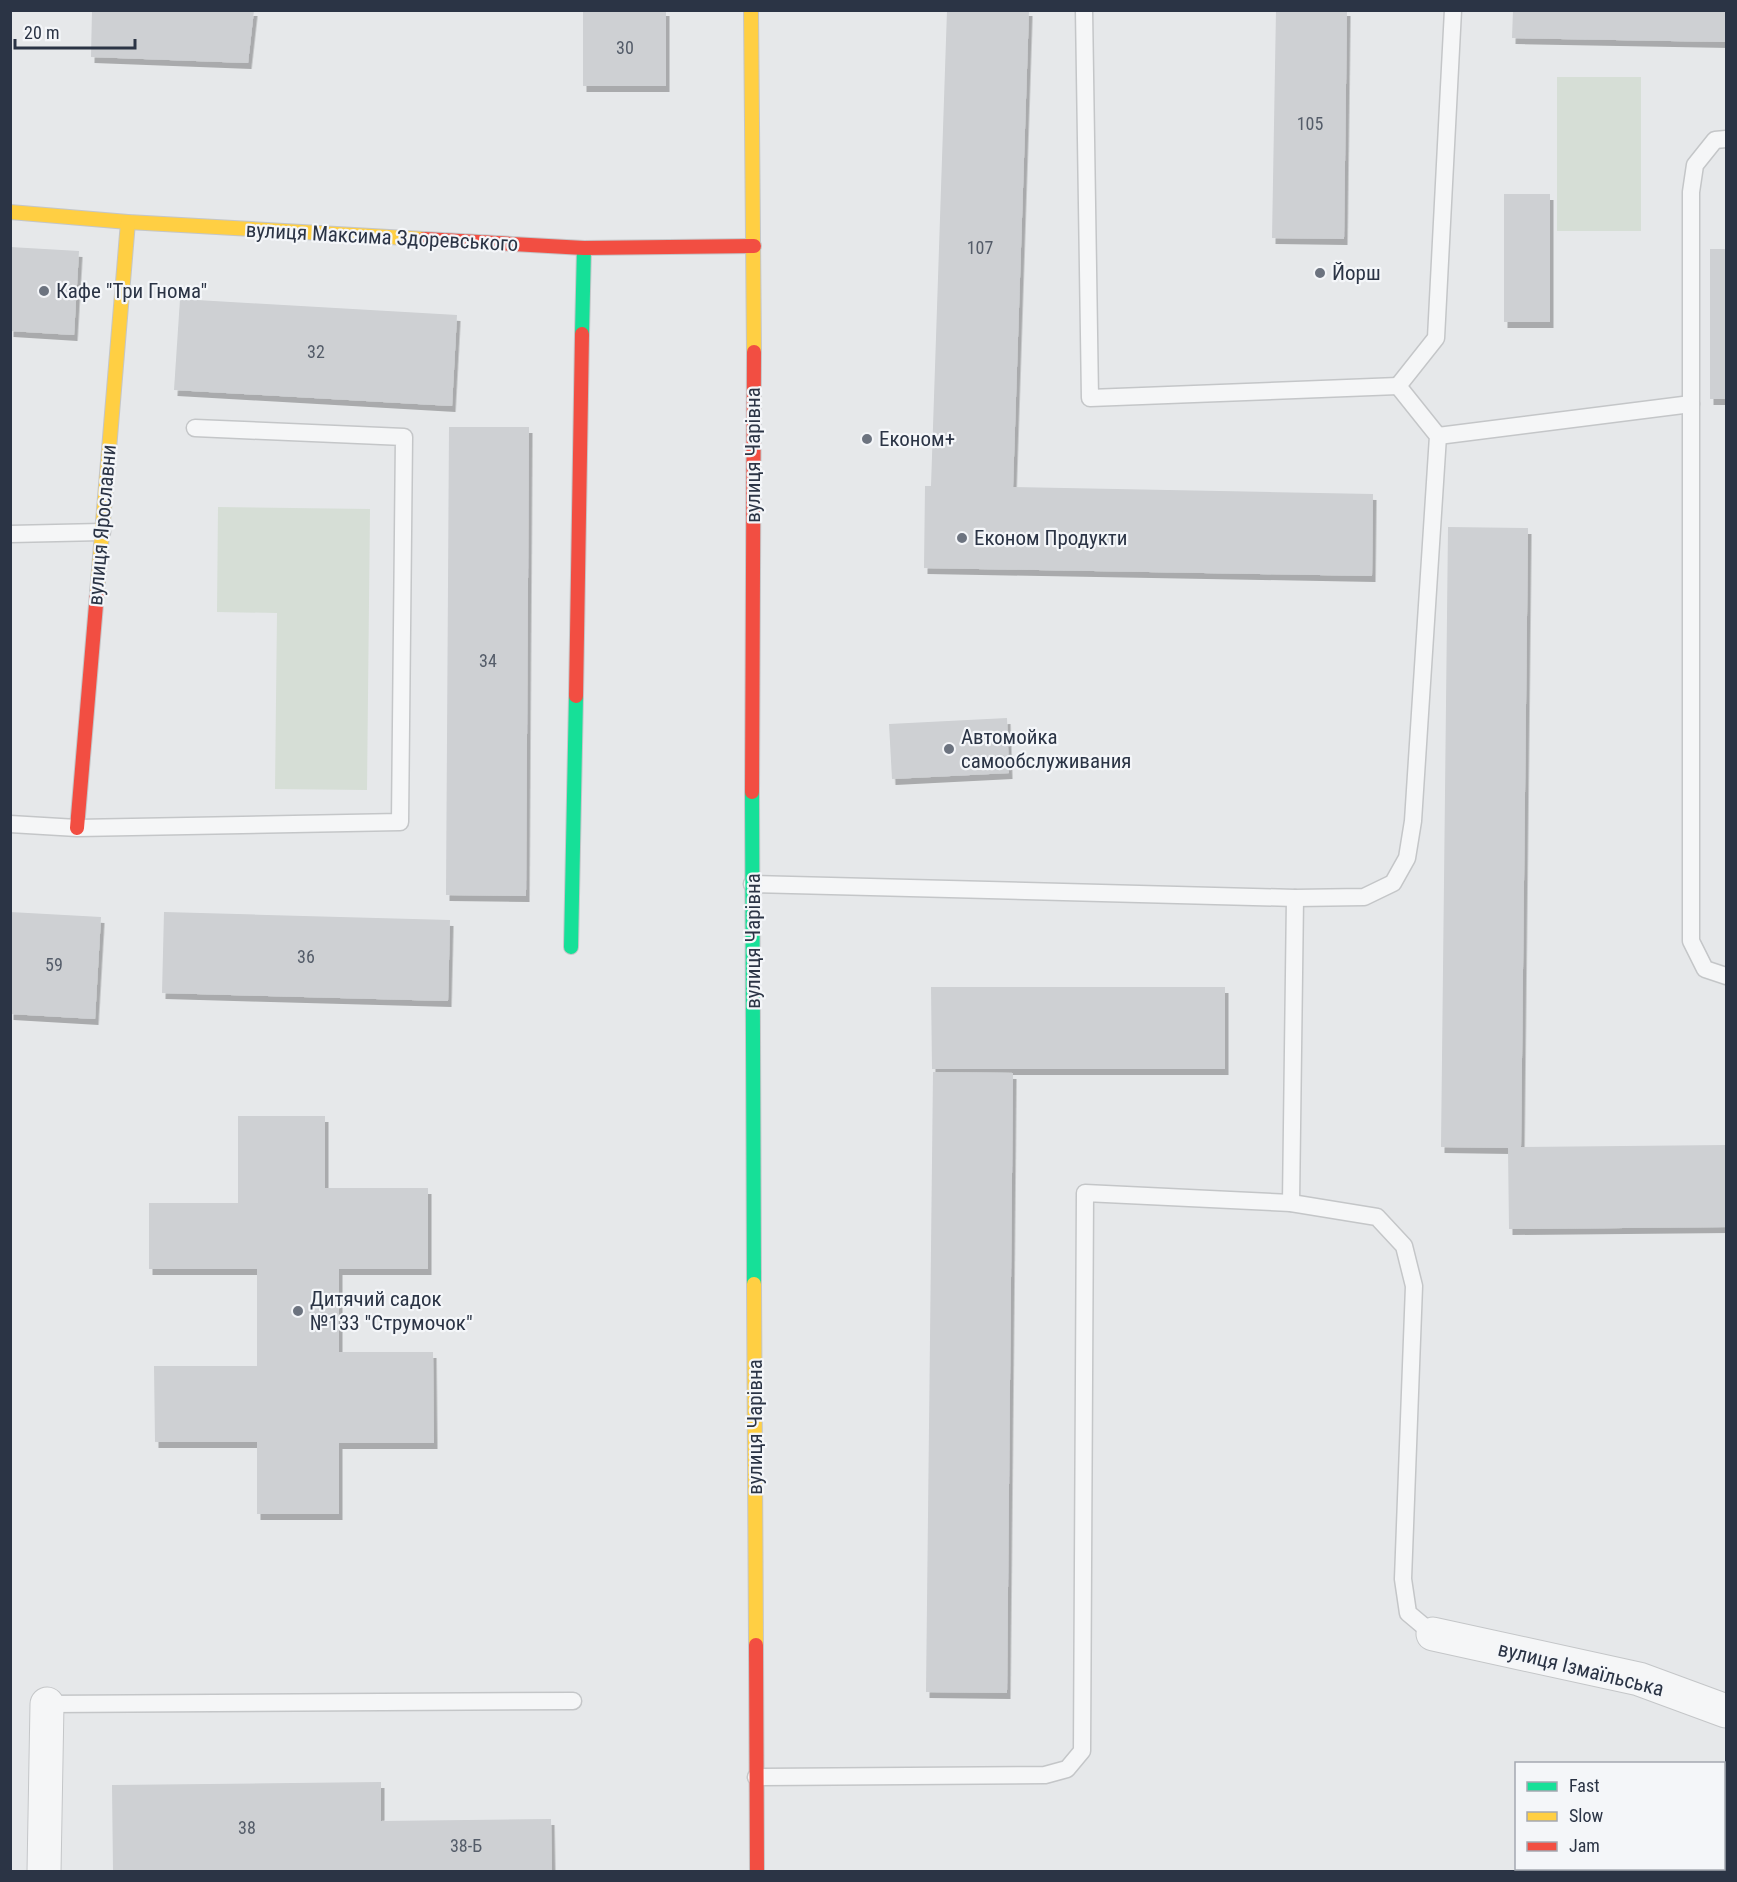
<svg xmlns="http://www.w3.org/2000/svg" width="1737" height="1882" font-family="'Roboto Condensed',sans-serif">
<defs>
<filter id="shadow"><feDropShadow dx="3.5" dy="6" stdDeviation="0" flood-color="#0004"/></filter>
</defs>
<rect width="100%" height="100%" fill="#e6e8ea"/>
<g fill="#d6ded6">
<rect x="1557" y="77" width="84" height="154"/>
<path d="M218 507 370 509 367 790 275 789 277 613 217 612Z"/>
</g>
<g fill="#ced0d3" filter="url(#shadow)">
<path d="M92 10H254L248 63 91 57Z"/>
<rect x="583" y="10" width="83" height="76"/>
<path d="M947 10H1029L1013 487 1373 494 1372 576 924 568 925 486H931Z"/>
<path d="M1276 10H1347L1344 239 1272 238Z"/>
<path d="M1513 10H1726V42L1512 38Z"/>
<rect x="1504" y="194" width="46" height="128"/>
<path d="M10 247 79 251 74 335 10 331Z"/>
<rect x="1710" y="249" width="16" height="150"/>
<path d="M180 299 457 315 452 406 174 390Z"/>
<path d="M449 427H529L526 896 446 895Z"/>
<path d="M1448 527 1528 528 1521 1147 1726 1145V1227L1509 1229 1508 1148 1441 1147Z"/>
<path d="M1007 718 1009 773 892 779 889 724Z"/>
<path d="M10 912 101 917 95 1019 10 1014Z"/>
<path d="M164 912 450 920 448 1001 162 993Z"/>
<path d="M931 987H1225V1069H932Z"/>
<path d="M933 1072 1013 1073 1007 1693 926 1692Z"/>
<path d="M238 1116H325V1188H428V1269H339V1352H433L434 1443H339V1514H257V1442H155L154 1366H257V1269H149V1203H238Z"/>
<path d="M381 1782V1821L551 1819 552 1872H113L112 1785Z"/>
</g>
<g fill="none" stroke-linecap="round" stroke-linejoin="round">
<defs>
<g id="lane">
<path d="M1084 10 1090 398 1398 386"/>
<path d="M1726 139 1715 140 1695 165 1691 192V941L1705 969 1726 976"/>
<path d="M1438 436 1691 404"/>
<path d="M10 534 102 532"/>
<path d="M10 824 77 828 400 822 404 437 195 428"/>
<path d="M752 884 1295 898 1364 897 1393 883 1407 858 1413 821 1438 436 1398 386 1436 338 1453 10"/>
<path d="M1291 1203 1295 898"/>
<path d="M47 1704 573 1701"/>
<path d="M756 1777 1045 1775 1067 1769 1082 1751 1085 1193 1291 1203 1377 1217 1404 1246 1414 1286 1403 1579 1408 1613 1433 1634"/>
</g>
<g id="street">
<path d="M1433 1634 1639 1679 1726 1711"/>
<path d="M44 1872 47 1704"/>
</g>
<g id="fast">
<path d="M582 334 584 248"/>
<path d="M752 792 754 1284"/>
<path d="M571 947 576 696"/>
</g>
<g id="slow">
<path d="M751 10 754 352"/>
<path d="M10 212 128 222 424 239"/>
<path d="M97 593 128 222"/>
<path d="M754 1284 756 1645"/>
</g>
<g id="jam">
<path d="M424 239 584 248 754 246"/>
<path d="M576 696 582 334"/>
<path d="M752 792 754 352"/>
<path d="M77 828 97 593"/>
<path d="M756 1645 757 1872"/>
</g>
</defs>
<use href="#lane" stroke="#c4c6c8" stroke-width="19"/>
<use href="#street" stroke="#c4c6c8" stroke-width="35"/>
<use href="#fast" stroke="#c4c6c8" stroke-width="16"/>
<use href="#slow" stroke="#c4c6c8" stroke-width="16"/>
<use href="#jam" stroke="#c4c6c8" stroke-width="16"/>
<use href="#lane" stroke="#f5f6f7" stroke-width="16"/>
<use href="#street" stroke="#f5f6f7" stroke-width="33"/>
<use href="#fast" stroke="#16e098" stroke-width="14"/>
<use href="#slow" stroke="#ffcf43" stroke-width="14"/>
<use href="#jam" stroke="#f24e42" stroke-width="14"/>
</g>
<g fill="#6c737f" stroke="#f4f6f9" stroke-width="2">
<circle cx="1320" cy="273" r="6"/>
<circle cx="44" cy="291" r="6"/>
<circle cx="867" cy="439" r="6"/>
<circle cx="962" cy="538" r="6"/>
<circle cx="949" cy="749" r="6"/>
<circle cx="298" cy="1311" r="6"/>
</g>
<g text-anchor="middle" stroke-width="4.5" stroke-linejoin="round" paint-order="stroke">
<g font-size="18" fill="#545c69">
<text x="625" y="54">30</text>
<text x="1310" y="130">105</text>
<text x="980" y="254">107</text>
<text x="316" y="358">32</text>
<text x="488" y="667">34</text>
<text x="306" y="963">36</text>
<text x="54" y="971">59</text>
<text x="247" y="1834">38</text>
<text x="466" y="1852">38-Б</text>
</g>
<g font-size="21" fill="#2b3445" stroke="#f4f6f9">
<text transform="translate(382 237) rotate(3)" y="7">вулиця Максима Здоревського</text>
<text transform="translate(753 455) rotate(-90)" y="7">вулиця Чарівна</text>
<text transform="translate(102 525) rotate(-85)" y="7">вулиця Ярославни</text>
<text transform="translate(753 941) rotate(-90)" y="7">вулиця Чарівна</text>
<text transform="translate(755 1427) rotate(-90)" y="7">вулиця Чарівна</text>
<text transform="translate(1581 1669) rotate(14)" y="7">вулиця Ізмаїльська</text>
</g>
<g font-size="21" fill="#2b3445" stroke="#f4f6f9" text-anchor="start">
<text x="1332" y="280">Йорш</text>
<text x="56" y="298">Кафе "Три Гнома"</text>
<text x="879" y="446">Економ+</text>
<text x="974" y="545">Економ Продукти</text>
<text x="961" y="744">Автомойка<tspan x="961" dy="24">самообслуживания</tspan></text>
<text x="310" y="1306">Дитячий садок<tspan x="310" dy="24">№133 "Струмочок"</tspan></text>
</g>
</g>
<rect width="1737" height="1882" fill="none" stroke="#2b3445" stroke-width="24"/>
<rect x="1515" y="1762" width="210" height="108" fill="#f4f6f9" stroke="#a4a8b1" stroke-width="1.5"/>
<rect x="1527" y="1782" width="30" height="9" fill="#16e098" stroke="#a4a8b1" stroke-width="1.5"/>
<text x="1569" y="1792" font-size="18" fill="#2b3445">Fast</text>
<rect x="1527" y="1812" width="30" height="9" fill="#ffcf43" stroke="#a4a8b1" stroke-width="1.5"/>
<text x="1569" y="1822" font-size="18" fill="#2b3445">Slow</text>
<rect x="1527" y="1842" width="30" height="9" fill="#f24e42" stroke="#a4a8b1" stroke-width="1.5"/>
<text x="1569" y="1852" font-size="18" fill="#2b3445">Jam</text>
<path d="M15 39v9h120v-9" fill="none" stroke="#2b3445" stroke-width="3"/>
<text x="24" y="39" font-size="18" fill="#2b3445" stroke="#f4f6f9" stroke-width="4.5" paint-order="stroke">20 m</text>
</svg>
